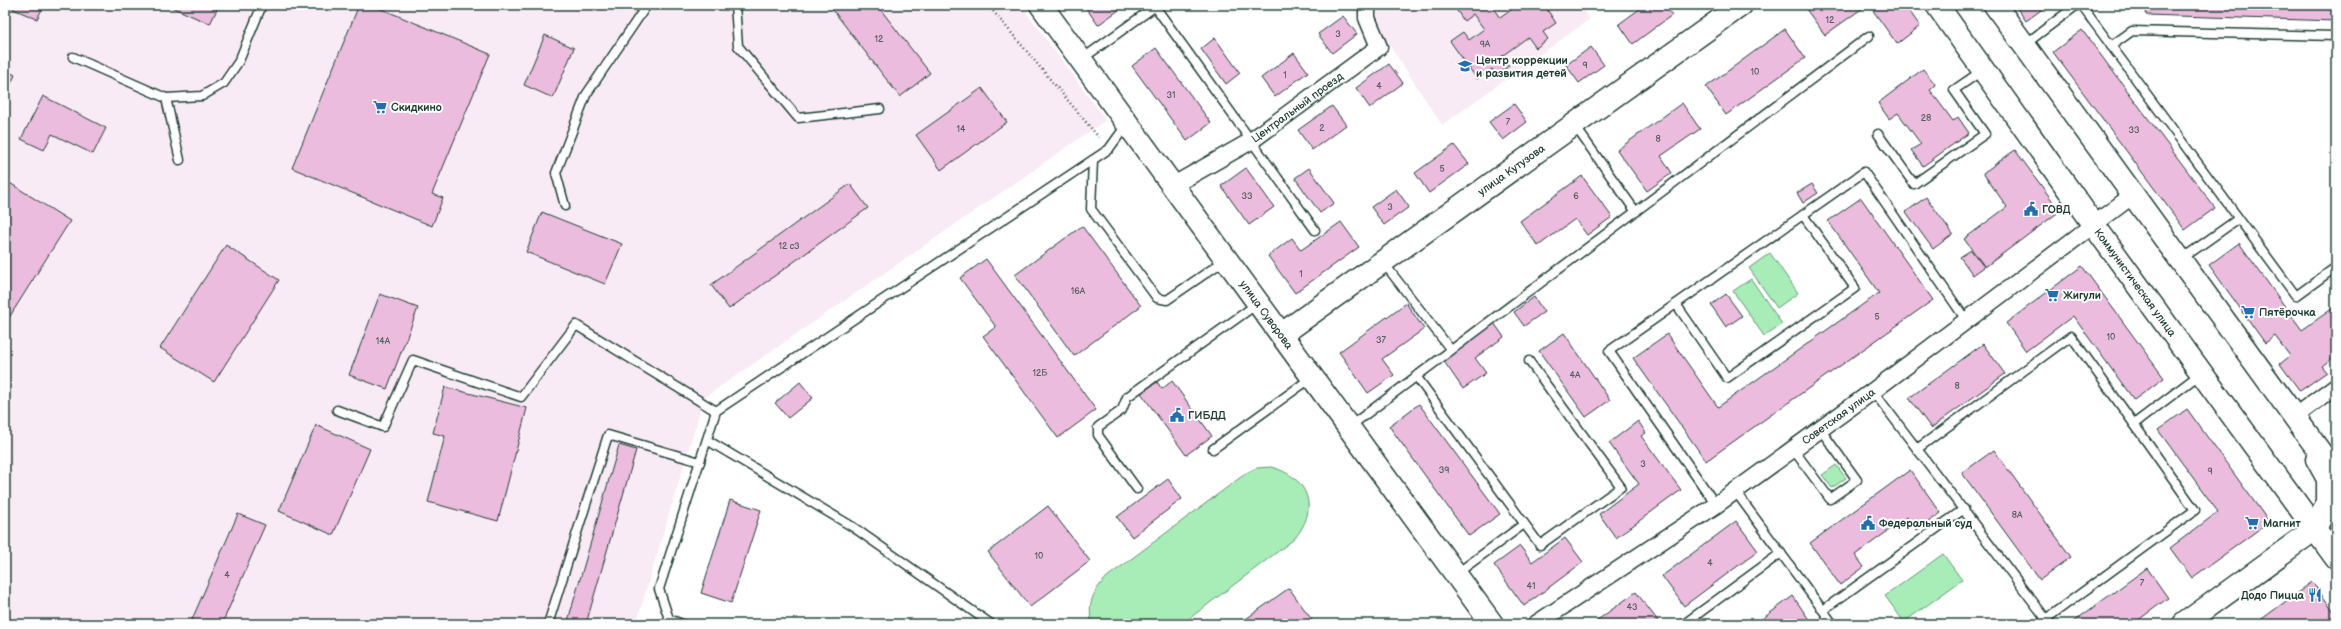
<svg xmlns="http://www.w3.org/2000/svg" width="2341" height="629" font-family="'Balsamiq Sans',sans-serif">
<rect width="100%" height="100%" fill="#fff"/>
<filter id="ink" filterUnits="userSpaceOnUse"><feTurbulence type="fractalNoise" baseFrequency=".025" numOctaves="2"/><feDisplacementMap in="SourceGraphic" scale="8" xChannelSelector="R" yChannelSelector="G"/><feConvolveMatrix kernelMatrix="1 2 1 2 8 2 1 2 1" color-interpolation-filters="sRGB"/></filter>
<g filter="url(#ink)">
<g fill="#f9ebf5">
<path d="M5 5H1021L1106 120 704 398 636 624H5Z"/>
<path d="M1375 5H1580L1590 19 1442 125 1383 35Z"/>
</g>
<g fill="#a8edb8" stroke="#649576">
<path d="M1770 253 1798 293 1777 308 1749 268Z"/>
<path d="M1751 279 1782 324 1764 336 1733 291Z"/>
<path d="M1836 465 1846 478 1832 488 1822 475Z"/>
<path d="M1271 467C1310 477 1320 511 1293 540L1182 624H1092C1087 604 1093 591 1107 577L1245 474 1257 468Z"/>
<path d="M1943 554 1962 580 1904 622 1885 596Z"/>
</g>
<g fill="#ebbcdd" stroke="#1f3d34">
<path d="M14 5H44L37 19 13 9Z"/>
<path d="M167 5H219L210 24Z"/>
<path d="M359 5H372L490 54 432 194 443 198 432 226 292 168Z"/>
<path d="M829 5H877L930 73 900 97Z"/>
<path d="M1084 5H1121L1123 7 1098 25Z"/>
<path d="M1453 5H1491L1500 18 1518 5H1544L1556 23 1543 32 1548 39 1536 48 1528 37 1502 56 1509 66 1496 75 1492 69 1477 79 1450 41 1463 32 1469 40 1484 29 1473 14 1464 21Z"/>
<path d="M1645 5H1664L1672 15 1633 44 1619 24Z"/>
<path d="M1803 5H1867L1825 35Z"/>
<path d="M1869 5H1905L1920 26 1897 44Z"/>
<path d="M2015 5H2048L2026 21Z"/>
<path d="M2147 5H2336V21L2146 15Z"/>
<path d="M1343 16 1357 34 1332 53 1318 34Z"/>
<path d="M1785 29 1805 58 1726 115 1706 87Z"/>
<path d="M2082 30 2215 208 2185 230 2053 52Z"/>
<path d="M545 35 574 48 553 98 524 85Z"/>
<path d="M1215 38 1240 73 1226 84 1201 49Z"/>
<path d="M1591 47 1604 65 1579 83 1566 65Z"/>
<path d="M1156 48 1211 123 1187 141 1132 66Z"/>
<path d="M1294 53 1308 72 1275 97 1261 78Z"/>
<path d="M1389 64 1403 83 1370 108 1356 88Z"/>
<path d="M1923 69 1936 85 1930 90 1953 121 1958 117 1969 133 1923 166 1911 150 1921 144 1898 113 1889 119 1878 103Z"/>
<path d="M5 70 15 75 5 96Z"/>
<path d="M982 88 1007 122 941 170 916 135Z"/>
<path d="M43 96 106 128 93 154 52 134 44 150 21 139Z"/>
<path d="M1682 103 1700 129 1661 156 1672 173 1647 191 1617 150Z"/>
<path d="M1514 104 1527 122 1503 140 1489 122Z"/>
<path d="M1332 106 1346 125 1312 150 1298 130Z"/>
<path d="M1454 145 1469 164 1429 193 1415 173Z"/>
<path d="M2015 150 2060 211 1985 267 1964 239 2007 207 1983 173Z"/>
<path d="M1246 168 1274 207 1249 225 1221 186Z"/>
<path d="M1309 168 1334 203 1320 213 1295 178Z"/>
<path d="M1582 176 1612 217 1587 235 1575 219 1538 246 1520 221Z"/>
<path d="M5 180 70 221 5 324Z"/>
<path d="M850 184 868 208 729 309 711 285Z"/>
<path d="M1812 184 1818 193 1803 203 1797 193Z"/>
<path d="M1396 189 1409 207 1384 225 1371 207Z"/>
<path d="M1926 197 1953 234 1933 249 1906 212Z"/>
<path d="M1861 198 1933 300 1706 461 1633 358 1667 334 1718 407 1879 293 1828 221Z"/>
<path d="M542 212 622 244 605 284 526 252Z"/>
<path d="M1341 222 1359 247 1295 293 1268 256 1292 238 1301 250Z"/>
<path d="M1082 226 1141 306 1074 356 1015 275Z"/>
<path d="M2239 243 2302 330 2336 306V355L2322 366 2327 372 2300 391 2280 364 2290 356 2275 336 2265 343 2209 265Z"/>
<path d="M226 245 279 280 214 382 160 348Z"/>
<path d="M1971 250 1984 267 1973 275 1960 257Z"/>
<path d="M986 259 1096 410 1058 438 983 336 996 327 960 278Z"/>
<path d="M2082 266 2164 378 2134 400 2073 316 2026 351 2006 323Z"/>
<path d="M380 294 418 308 387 389 349 375Z"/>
<path d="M1726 294 1742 316 1726 327 1711 305Z"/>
<path d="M1534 297 1544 312 1524 326 1514 312Z"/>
<path d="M1406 303 1424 329 1382 359 1394 375 1368 393 1339 352Z"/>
<path d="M1494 323 1504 337 1475 358 1486 373 1463 389 1443 360Z"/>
<path d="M1564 333 1610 400 1586 417 1539 351Z"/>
<path d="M1983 344 2005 374 1931 428 1909 398Z"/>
<path d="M1172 381 1212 436 1186 455 1141 393 1157 382 1162 389Z"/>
<path d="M800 382 813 398 788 418 775 403Z"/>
<path d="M445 387 527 408 498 521 428 502 445 436 433 433Z"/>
<path d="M1419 404 1500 514 1469 536 1389 426Z"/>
<path d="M2187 409 2269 522 2192 578 2170 548 2218 512 2158 430Z"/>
<path d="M1638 421 1646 433 1641 436 1681 490 1616 538 1599 514 1639 484 1609 443Z"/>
<path d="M316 425 370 449 333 535 279 511Z"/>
<path d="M619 445 636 450 586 624H567Z"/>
<path d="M1994 450 2071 557 2040 580 1962 473Z"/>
<path d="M1910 470 1941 513 1917 530 1907 517 1855 555 1864 567 1840 585 1810 543Z"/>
<path d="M1168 479 1182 499 1132 537 1117 517Z"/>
<path d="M730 500 761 510 731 603 701 593Z"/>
<path d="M1048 506 1090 561 1030 607 988 552Z"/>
<path d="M238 514 265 525 222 624H190Z"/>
<path d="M1736 521 1758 551 1684 606 1662 576Z"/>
<path d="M1565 538 1583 562 1524 606 1494 565 1520 546 1532 562Z"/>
<path d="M2147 568 2168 598 2133 624H2074L2073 622Z"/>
<path d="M2312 582 2336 614V624H2255Z"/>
<path d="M1289 588 1312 620 1307 624H1239Z"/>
<path d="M1636 592 1658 621 1654 624H1592Z"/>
<path d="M1793 596 1812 624H1766L1762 619Z"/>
</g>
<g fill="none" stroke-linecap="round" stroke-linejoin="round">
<defs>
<g id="lane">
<path d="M735 5 738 46 798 118 880 109"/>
<path d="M1154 5 1315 230"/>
<path d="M2081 5 2296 296 2336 267"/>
<path d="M2024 45 2077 5"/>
<path d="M2111 46 2132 31 2336 36"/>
<path d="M73 57 166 98 202 96 224 83 239 61 262 5"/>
<path d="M1082 59 1157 5"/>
<path d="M166 98 180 160"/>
<path d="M1575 126 1636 212"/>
<path d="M1878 134 1914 184 1985 134 1954 90 1983 70"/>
<path d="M1093 160 1091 209 1157 298 1167 300 1225 260"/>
<path d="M565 206 556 173 586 95 647 5"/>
<path d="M2180 260 2238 219"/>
<path d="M1383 262 1451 350"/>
<path d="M1676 304 1727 378 1855 288 1803 215"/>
<path d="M1416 376 1540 545 1621 487 1529 361"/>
<path d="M1873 391 2050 624"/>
<path d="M337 410 383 427 413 360 521 397 576 325 716 411"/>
<path d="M1349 427 1869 36"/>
<path d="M707 440 853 527 991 624"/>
<path d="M1213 449 1311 378"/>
<path d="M1793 449 1830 499 1857 480 1820 429"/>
<path d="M1917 449 2071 336 2134 424"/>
<path d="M1137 489 1098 435V427L1122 410 1127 397 1257 304"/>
<path d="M1735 491 1833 624"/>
<path d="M1716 505 1609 351 1864 172 1966 320"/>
<path d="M1456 574 1524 524"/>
<path d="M1823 610 1964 509"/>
<path d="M548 624 608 435 700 462"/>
<path d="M682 624 669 619 659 589 716 411 1109 149 1127 124"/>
<path d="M1684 624 1781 553"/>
<path d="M2039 624 2195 510 2134 424 2200 374"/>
</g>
<g id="street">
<path id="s1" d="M1172 186 1251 141 1379 47 1367 18V5"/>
<path d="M2294 417 2336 386"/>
<path id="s2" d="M1536 624 1716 505 1873 391 2133 195"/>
</g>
<g id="secondary">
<path id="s3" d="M1041 5 1492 624"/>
<path id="s4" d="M1937 5 2093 224 2336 558"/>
<path d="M1995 5 2336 474"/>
<path id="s5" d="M1282 334 1741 5"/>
<path d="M2184 624 2315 529 2328 502V479L2317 459"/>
</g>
</defs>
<use href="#lane" stroke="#1f3d34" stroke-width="11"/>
<use href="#street" stroke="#1f3d34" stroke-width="19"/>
<use href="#secondary" stroke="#1f3d34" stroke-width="25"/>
<path stroke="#1f3d34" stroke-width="2.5" stroke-dasharray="1 3" stroke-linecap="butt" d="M988 5 1101 140"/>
<use href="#lane" stroke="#fff" stroke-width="8"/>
<use href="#street" stroke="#fff" stroke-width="16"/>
<use href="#secondary" stroke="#fff" stroke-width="22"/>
</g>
</g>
<defs>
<symbol id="school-bare" viewBox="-9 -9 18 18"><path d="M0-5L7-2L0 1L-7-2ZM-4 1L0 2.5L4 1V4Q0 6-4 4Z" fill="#1f6fb2" stroke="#fff" stroke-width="2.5" paint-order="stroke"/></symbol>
<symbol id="supermarket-bare" viewBox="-9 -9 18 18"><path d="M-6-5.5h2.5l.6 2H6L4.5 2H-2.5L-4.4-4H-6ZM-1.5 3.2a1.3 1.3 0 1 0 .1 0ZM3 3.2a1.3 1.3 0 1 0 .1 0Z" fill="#1f6fb2" stroke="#fff" stroke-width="2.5" paint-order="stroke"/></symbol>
<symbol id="civic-bare" viewBox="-9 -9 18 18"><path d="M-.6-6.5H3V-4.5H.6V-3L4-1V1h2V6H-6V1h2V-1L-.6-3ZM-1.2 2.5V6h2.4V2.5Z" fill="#1f6fb2" stroke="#fff" stroke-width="2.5" paint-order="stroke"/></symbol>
<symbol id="restaurant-bare" viewBox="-9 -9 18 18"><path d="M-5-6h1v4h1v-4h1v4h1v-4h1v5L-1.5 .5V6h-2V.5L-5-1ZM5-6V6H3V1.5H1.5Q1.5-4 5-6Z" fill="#1f6fb2" stroke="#fff" stroke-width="2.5" paint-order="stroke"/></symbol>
</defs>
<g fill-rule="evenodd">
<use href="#school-bare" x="1455" y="56" width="20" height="20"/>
<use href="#supermarket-bare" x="370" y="97" width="20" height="20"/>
<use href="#civic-bare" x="2021" y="199" width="20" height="20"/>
<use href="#supermarket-bare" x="2042" y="285" width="20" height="20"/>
<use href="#supermarket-bare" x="2238" y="302" width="20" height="20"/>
<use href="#civic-bare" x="1167" y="405" width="20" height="20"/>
<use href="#civic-bare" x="1858" y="513" width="20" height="20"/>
<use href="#supermarket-bare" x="2242" y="513" width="20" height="20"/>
<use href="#restaurant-bare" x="2305" y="585" width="20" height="20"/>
</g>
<g text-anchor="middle" stroke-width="4" stroke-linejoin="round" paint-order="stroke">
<g font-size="9" fill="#525d5e">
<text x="1830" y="23">12</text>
<text x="1338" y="37">3</text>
<text x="879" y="42">12</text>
<text x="1485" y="47">9А</text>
<text x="1585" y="68">9</text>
<text x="1755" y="75">10</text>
<text x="1285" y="78">1</text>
<text x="1379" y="89">4</text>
<text x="1171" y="98">31</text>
<text x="1926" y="121">28</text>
<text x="1508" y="125">7</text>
<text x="1322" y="131">2</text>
<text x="961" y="132">14</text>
<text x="2134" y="133">33</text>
<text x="1658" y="142">8</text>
<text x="1442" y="172">5</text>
<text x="1247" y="199">33</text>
<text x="1576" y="199">6</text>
<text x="1390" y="210">3</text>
<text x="789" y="249">12 с3</text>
<text x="1301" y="277">1</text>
<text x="1078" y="294">16А</text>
<text x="1877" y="320">5</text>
<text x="2111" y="340">10</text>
<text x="1381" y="343">37</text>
<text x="383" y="344">14А</text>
<text x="1040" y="376">12Б</text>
<text x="1575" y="378">4А</text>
<text x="1957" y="389">8</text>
<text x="1643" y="467">3</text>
<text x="1444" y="473">39</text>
<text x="2210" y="474">9</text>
<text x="2017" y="518">8А</text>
<text x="1039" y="559">10</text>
<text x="1710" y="566">4</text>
<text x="227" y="578">4</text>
<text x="2142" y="586">7</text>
<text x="1531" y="589">41</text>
<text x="1632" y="610">43</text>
</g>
<g font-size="11" font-weight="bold" fill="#1f3d34" stroke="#fff" text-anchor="start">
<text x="1476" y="64">Центр коррекции<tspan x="1476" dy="13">и развития детей</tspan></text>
<text x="391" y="111">Скидкино</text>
<text x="2042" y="213">ГОВД</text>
<text x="2063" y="299">Жигули</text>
<text x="2259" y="316">Пятёрочка</text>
<text x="1188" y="419">ГИБДД</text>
<text x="1879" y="527">Федеральный суд</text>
<text x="2263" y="527">Магнит</text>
<text x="2304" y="599" text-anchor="end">Додо Пицца</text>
</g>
<g font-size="11" fill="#1f3d34" stroke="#fff">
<text dy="4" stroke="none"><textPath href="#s1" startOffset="148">Центральный проезд</textPath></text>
<text dy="4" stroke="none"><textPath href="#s5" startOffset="282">улица Кутузова</textPath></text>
<text dy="4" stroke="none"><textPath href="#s4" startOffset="341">Коммунистическая улица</textPath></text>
<text dy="4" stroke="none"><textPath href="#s3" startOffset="383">улица Суворова</textPath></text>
<text dy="4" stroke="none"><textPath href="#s2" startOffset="367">Советская улица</textPath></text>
</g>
</g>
<rect width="2341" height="629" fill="none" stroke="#fff" stroke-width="20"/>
<rect x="10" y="10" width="2321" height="609" fill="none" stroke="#1f3d34" stroke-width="1.5" filter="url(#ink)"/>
</svg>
